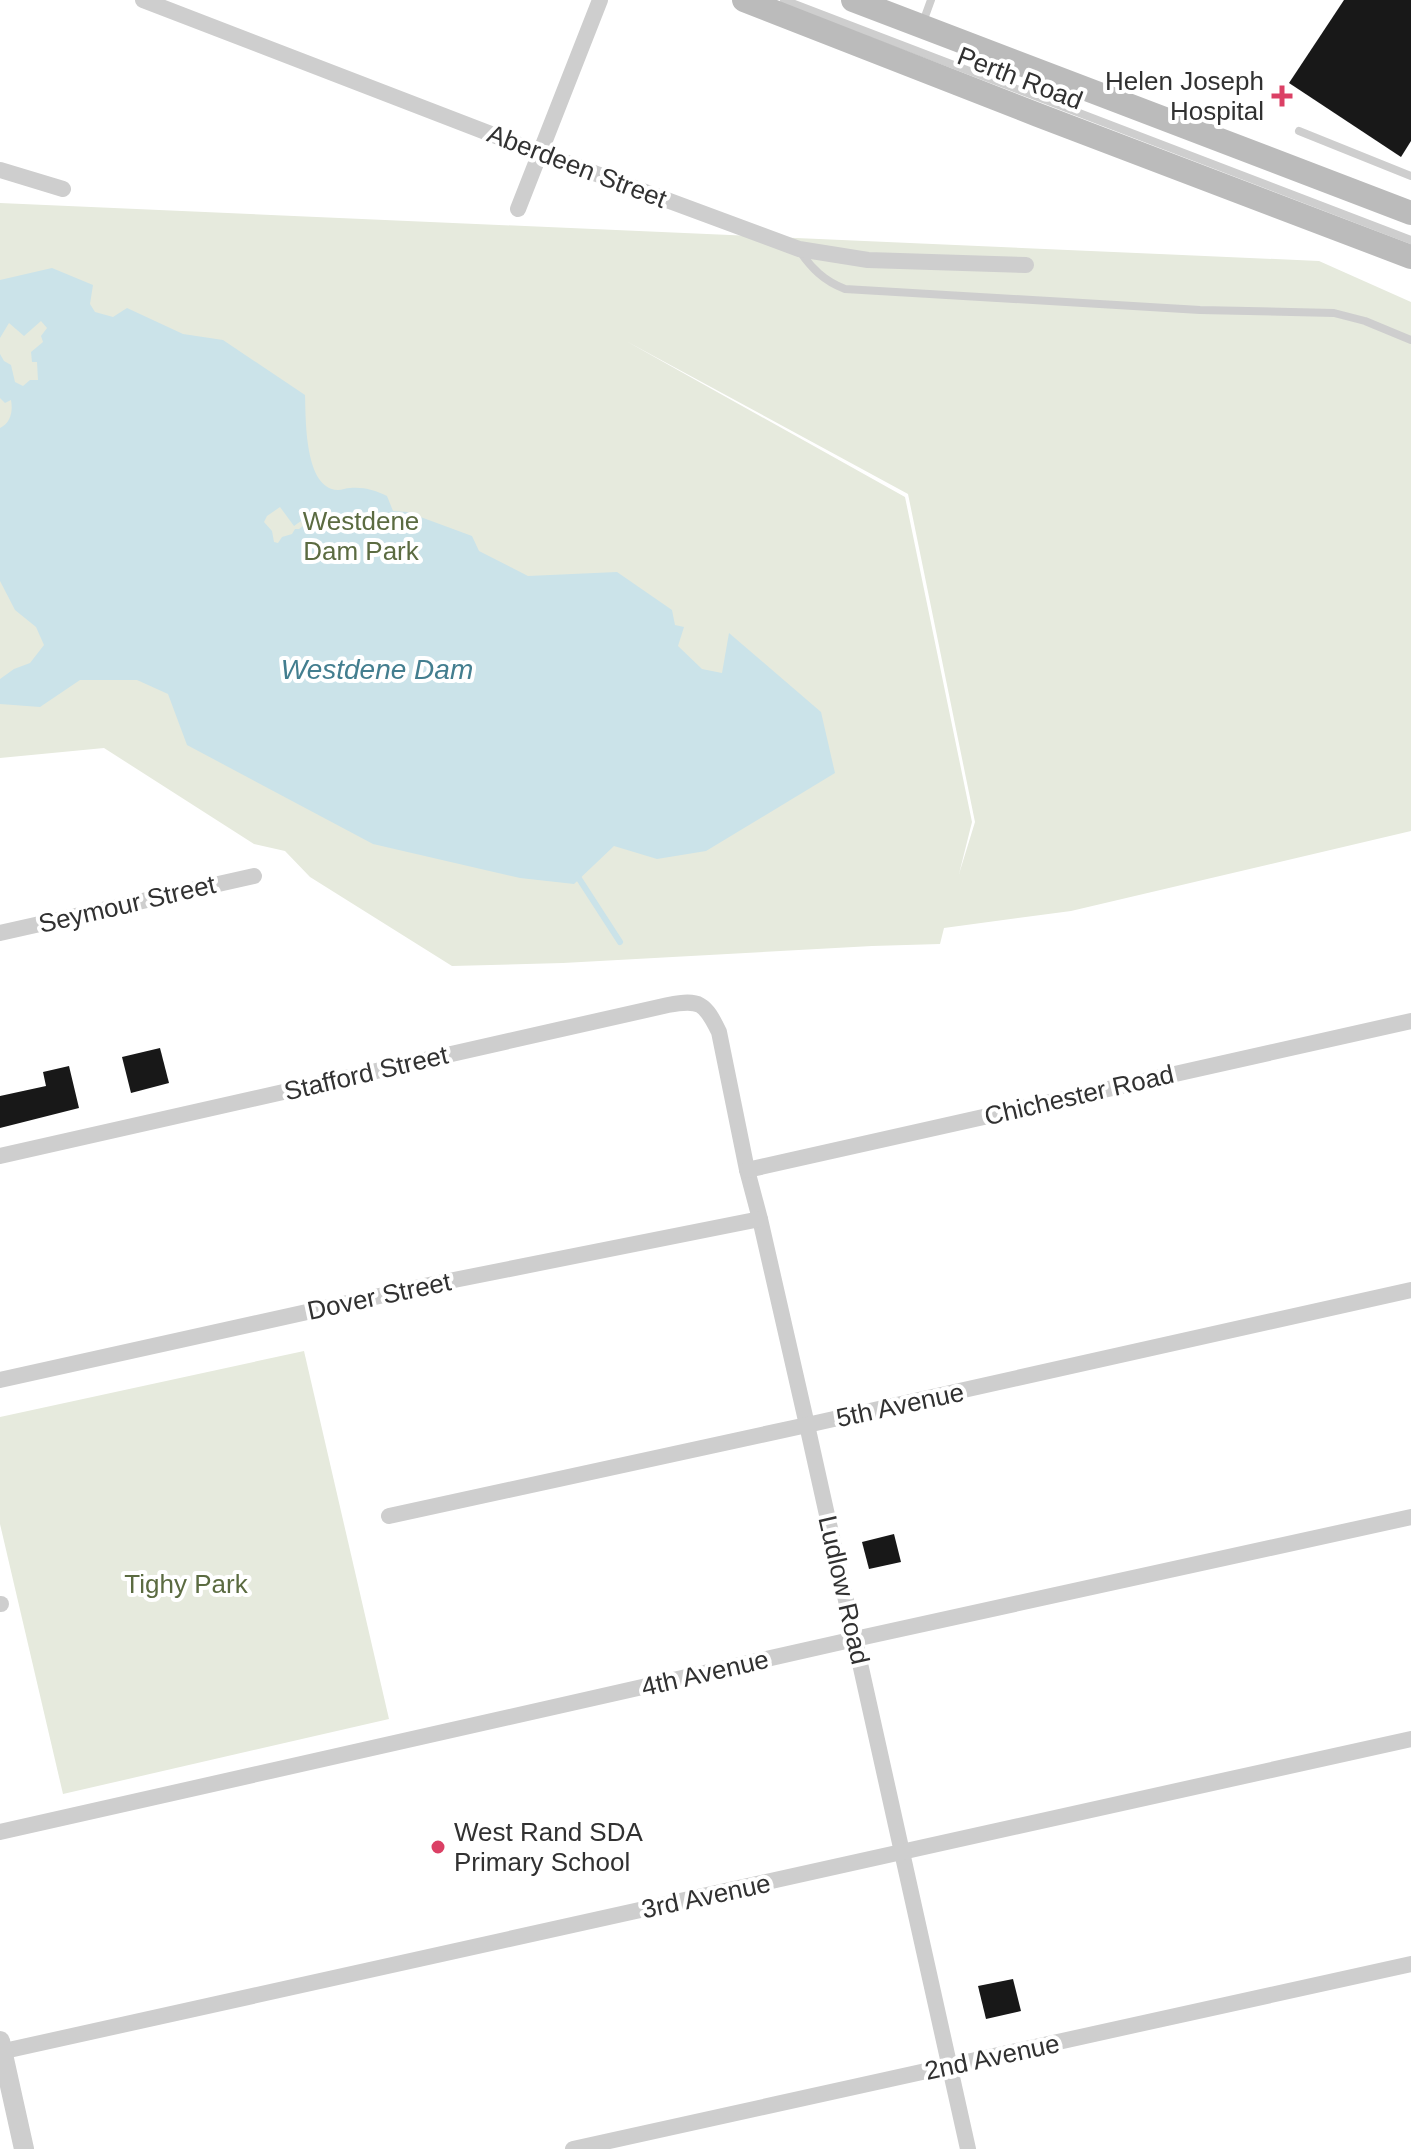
<svg xmlns="http://www.w3.org/2000/svg" width="1411" height="2149" font-family="Arial,sans-serif">
<rect width="100%" height="100%" fill="#fff"/>
<g fill="#e6eadd" fill-rule="evenodd">
<path d="M0 203 1319 261 1411 302V831L1071 911 944 928 940 944 872 946 563 963 452 966 310 877 285 851 254 844 104 748 0 758ZM626 341 908 494 975 822 959 874 972 822 905 497Z"/>
<path d="M304 1351 389 1719 63 1794 0 1524V1417Z"/>
</g>
<path fill="#cbe3e9" fill-rule="evenodd" d="M52 268 93 285 90 304 95 312 113 317 127 308 183 334 223 340 305 395C306 418 304 489 338 490 342 490 346 488 350 488 365 487 374 490 387 496L393 511 407 512 472 536 479 551 528 576 617 572 672 610 675 625 684 627 678 646 702 669 722 673 729 633 821 712 835 773 706 851 657 859 614 846 574 884 520 878 373 844 187 745 168 694 137 680H80L40 707 0 704V679L14 669 30 663 44 645 36 627 15 610 0 581V428C11 423 13 411 11 400L5 403 0 398V354L4 361 11 365 15 382 23 386 30 380H38L37 362H32L31 352 43 342 41 336 47 328 41 321 24 336 9 323 0 338V280ZM280 507 294 526 301 521 303 526 299 529H295L292 534 282 537 278 543 274 542 272 531 264 522 267 516Z"/>
<g fill="none" stroke-linecap="round" stroke-linejoin="round">
<path stroke="#cbe3e9" stroke-width="6" d="M576 874 620 942"/>
</g>
<g fill="#181818">
<path d="M1344 0H1411V141L1401 157 1289 83Z"/>
<path d="M160 1048 169 1083 131 1093 122 1057Z"/>
<path d="M69 1066 79 1108 0 1128V1096L46 1086 43 1072Z"/>
<path d="M894 1534 901 1562 869 1569 862 1542Z"/>
<path d="M1013 1979 1021 2011 986 2019 978 1986Z"/>
</g>
<g fill="none" stroke-linecap="round" stroke-linejoin="round">
<g stroke="#cecece" stroke-width="8">
<path d="M784 0 1411 240"/>
<path d="M923 22 931 0"/>
<path d="M1299 131 1411 176"/>
<path d="M799 250C811 268 824 281 845 289L1200 310 1334 313 1365 321 1411 340"/>
</g>
<g stroke="#cecece" stroke-width="16">
<path d="M143 0 540 153 799 249 868 260 1026 265"/>
<path d="M0 170 63 189"/>
<path d="M518 209 600 0"/>
<path d="M0 933 254 876"/>
<path d="M0 1156 668 1005C700 999 705 1003 719 1032L747 1170 760 1219 807 1425 968 2149"/>
<path d="M747 1170 1411 1021"/>
<path d="M0 1380 429 1285 760 1219"/>
<path d="M389 1516 807 1425 1411 1290"/>
<path d="M0 1604H1"/>
<path d="M0 1832 855 1639 1411 1517"/>
<path d="M0 2052 1411 1739"/>
<path d="M573 2149 1411 1964"/>
</g>
<path stroke="#cecece" stroke-width="20" d="M0 2041 24 2149"/>
<g stroke="#bbb" stroke-width="24">
<path d="M744 0 1038 115 1411 257"/>
<path d="M853 0 1411 213"/>
</g>
</g>
<g fill="#db4065" stroke="#fff" stroke-width="3">
<path d="M1278 84h8v8h8v8h-8v8h-8v-8h-8v-8h8z"/>
<circle cx="438" cy="1847" r="8"/>
</g>
<g text-anchor="middle" stroke-width="8" stroke-linejoin="round" paint-order="stroke">
<g font-size="26" fill="#313131" stroke="#fff">
<text transform="translate(1020 78) rotate(21)" y="9">Perth Road</text>
<text transform="translate(577 166) rotate(21)" y="9">Aberdeen Street</text>
<text transform="translate(127 904) rotate(-13)" y="9">Seymour Street</text>
<text transform="translate(366 1073) rotate(-13)" y="9">Stafford Street</text>
<text transform="translate(1079 1095) rotate(-13)" y="9">Chichester Road</text>
<text transform="translate(379 1296) rotate(-12)" y="9">Dover Street</text>
<text transform="translate(900 1405) rotate(-12)" y="9">5th Avenue</text>
<text transform="translate(844 1590) rotate(77)" y="9">Ludlow Road</text>
<text transform="translate(705 1673) rotate(-13)" y="9">4th Avenue</text>
<text transform="translate(706 1896) rotate(-12)" y="9">3rd Avenue</text>
<text transform="translate(992 2057) rotate(-12)" y="9">2nd Avenue</text>
</g>
<g font-size="26" fill="#313131" stroke="#fff" text-anchor="end">
<text x="1264" y="90">Helen Joseph<tspan x="1264" dy="30">Hospital</tspan></text>
<text x="454" y="1841" text-anchor="start">West Rand SDA<tspan x="454" dy="30">Primary School</tspan></text>
</g>
<g font-size="26" fill="#5b6b41" stroke="#fff">
<text x="361" y="530">Westdene<tspan x="361" dy="30">Dam Park</tspan></text>
<text x="186" y="1593">Tighy Park</text>
</g>
<g font-size="28" font-style="italic" fill="#437e8f" stroke="#fff">
<text x="377" y="679">Westdene Dam</text>
</g>
</g>
</svg>
